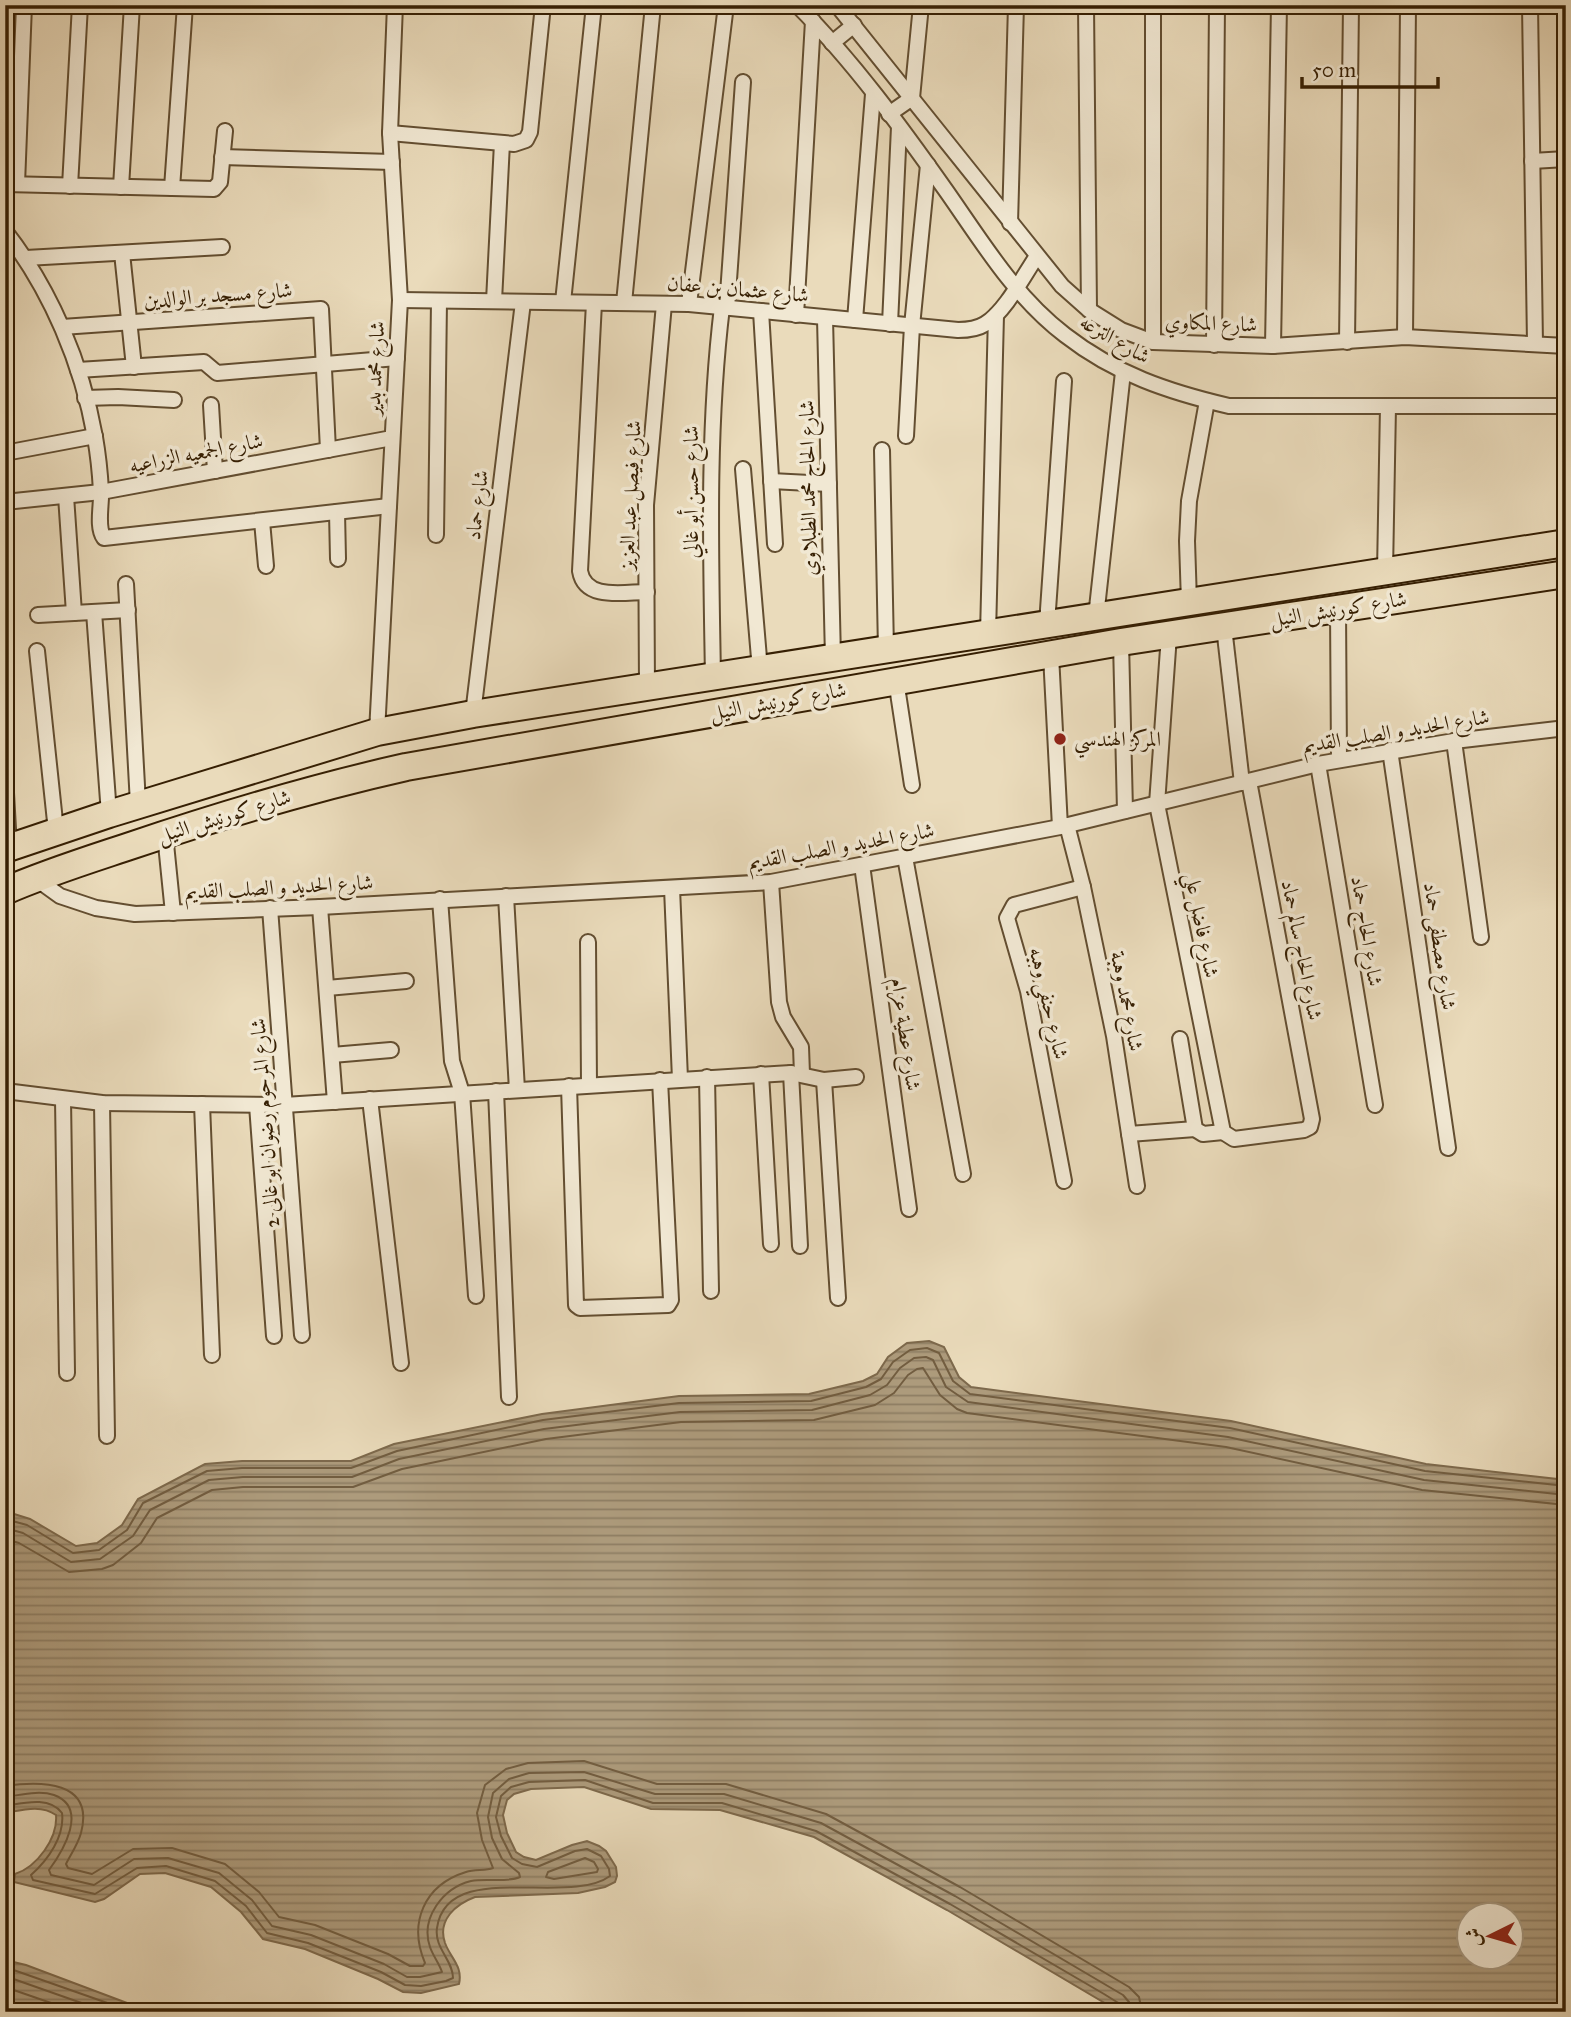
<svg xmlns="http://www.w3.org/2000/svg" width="1571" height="2017" font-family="'IM FELL Great Primer',Amiri,serif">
<defs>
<pattern id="water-rules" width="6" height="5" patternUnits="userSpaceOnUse" patternTransform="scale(1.75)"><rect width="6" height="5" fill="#ad9b7c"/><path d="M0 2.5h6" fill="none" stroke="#8e7e63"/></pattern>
</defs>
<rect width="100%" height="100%" fill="#eadbbb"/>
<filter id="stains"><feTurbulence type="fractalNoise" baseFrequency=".00286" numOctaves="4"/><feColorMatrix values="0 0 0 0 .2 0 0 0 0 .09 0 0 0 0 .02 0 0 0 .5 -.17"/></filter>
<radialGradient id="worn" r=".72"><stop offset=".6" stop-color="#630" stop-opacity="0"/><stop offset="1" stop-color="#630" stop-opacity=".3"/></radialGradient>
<g fill="url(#water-rules)" stroke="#7d694c" stroke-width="2" fill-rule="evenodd">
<path d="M929 1341 944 1347 959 1377 971 1387 1231 1421 1426 1464 1566 1480V2012H1120L947 1910 814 1837 720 1810 651 1809 584 1787 531 1789 514 1794 507 1800 503 1815 507 1833 516 1852 524 1857 536 1860 572 1845 587 1841 599 1846 606 1851 616 1867 617 1876 615 1882 605 1887 578 1893 475 1897C456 1904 437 1920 445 1943 451 1959 463 1966 459 1984L421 1993 403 1992 378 1979 305 1949 263 1939 241 1912 211 1887 165 1873 140 1874 104 1899 95 1902 14 1882 15 1874C37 1867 58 1838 56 1815 41 1804 22 1810 5 1813V1511L30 1519 76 1546 97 1543 122 1525 138 1499 205 1464 242 1461H351L394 1444 542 1414 679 1396 809 1394 863 1381 877 1374 888 1357 907 1343ZM1470 1916H1512V1958H1470Z"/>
<path d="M5 1960 26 1965 151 2012H5Z"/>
</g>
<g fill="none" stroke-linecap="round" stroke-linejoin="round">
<g stroke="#725d40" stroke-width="2">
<path d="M5 1519 27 1525 73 1553 99 1550 127 1530 143 1503 207 1471 242 1468H351L397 1451 543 1420 679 1403 811 1401 866 1387 881 1379 893 1362 910 1350 927 1348 939 1353 953 1381 970 1394 1230 1428 1425 1471 1566 1486"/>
<path d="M5 1528 23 1533 71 1562 100 1559 133 1536 150 1510 209 1480 243 1477H352L399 1459 544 1429 680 1412 812 1410 870 1395 887 1385 900 1368 914 1358 926 1357 933 1360 946 1387 968 1402 1228 1437 1424 1480 1566 1495"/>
<path d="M5 1539 19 1543 69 1572 102 1569 113 1565 141 1543 157 1518 212 1490 243 1487H353L402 1469 546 1439 681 1422 814 1420 875 1405 894 1393 908 1375 917 1369 923 1368 940 1395 957 1409 967 1413 1226 1447 1422 1490 1566 1505"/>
<path d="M5 1786C40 1781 95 1780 81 1833 78 1844 71 1854 66 1864L68 1868 92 1874 133 1849 172 1848 225 1864 259 1892 279 1917 315 1925 388 1954 410 1966H423L425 1963C408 1923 424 1885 466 1872 475 1869 485 1871 493 1868L482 1840 477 1813 485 1785 506 1769 528 1763 584 1761 657 1784H726L826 1814 960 1887 1129 1987 1139 1997 1142 2012"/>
<path d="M5 1797C21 1795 39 1790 54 1795 89 1808 63 1851 49 1870L51 1875 94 1885 134 1859 168 1858 219 1873 252 1900 272 1926 311 1935 384 1964 407 1977H420L442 1972C439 1963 433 1956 430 1947 420 1918 443 1888 471 1881 487 1878 506 1883 520 1877L519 1873 502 1859 492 1838 488 1817 493 1793 509 1779 529 1773 584 1772 655 1794H724L821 1823 955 1896 1123 1995 1129 2002 1131 2012"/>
<path d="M5 1806C24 1803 49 1796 62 1813 65 1836 48 1860 31 1875L33 1880 95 1894 137 1868 166 1866 215 1881 246 1906 267 1933 308 1943 381 1972 405 1985 421 1986 446 1981 453 1978C453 1960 434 1948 437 1928 447 1858 568 1907 610 1876L609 1869 601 1856 587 1849 575 1851 537 1867 522 1864 512 1858 501 1836 496 1817 501 1796 511 1787 529 1782 585 1780 653 1803H722L816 1831 950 1904 1104 1994 1120 2004 1123 2012"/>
<path d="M585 1858 594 1862 598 1869 597 1872 554 1879 546 1877 548 1872Z"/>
<path d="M5 1967 133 2012"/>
<path d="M5 1976 107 2012"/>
<path d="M5 1987 77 2012"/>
</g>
<defs>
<g id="street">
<path d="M797 5C853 61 901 127 947 192 982 242 1015 297 1065 335 1115 374 1169 392 1229 406H1566"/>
<path d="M837 5 1062 286 1089 310 1121 330 1153 342 1273 346 1405 337 1566 346"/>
<path d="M1086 5 1089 310"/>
<path d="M1153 5V342"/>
<path d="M1530 5 1535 344"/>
<path d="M832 43 854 25"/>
<path d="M889 114 912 98 921 5"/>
<path d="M390 133 514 144 526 140 530 132 543 5"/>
<path d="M222 157 392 162"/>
<path d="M1532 161 1566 159"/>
<path d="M5 184 214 189 220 182 225 131"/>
<path d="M17 184 24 5"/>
<path d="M70 186 80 5"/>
<path d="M121 187 132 5"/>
<path d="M172 188 185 5"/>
<path d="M1010 223 1016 5"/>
<path d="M5 231C51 290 82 364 95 437 98 454 100 473 101 491 102 504 96 527 104 538L389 506"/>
<path d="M122 253 134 367"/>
<path d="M26 258 222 247"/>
<path d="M400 300 689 304 958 330C968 330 977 329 985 324 1005 312 1024 275 1037 256"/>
<path d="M494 301 502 143"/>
<path d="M563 302 594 5"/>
<path d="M594 303 580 571C585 601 624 592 647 592"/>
<path d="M624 303 653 5"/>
<path d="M689 304 726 5"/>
<path d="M727 308 743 82"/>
<path d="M761 311 775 544"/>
<path d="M796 315 813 21"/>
<path d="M825 318 833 658"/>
<path d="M855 320 873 94"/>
<path d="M890 324 899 127"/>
<path d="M62 327 321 309 328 450"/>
<path d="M1405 337 1408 5"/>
<path d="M1347 342 1351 5"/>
<path d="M1214 345 1217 5"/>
<path d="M1273 346 1279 5"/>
<path d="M78 370 204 362 217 373 397 358"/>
<path d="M85 398 118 397 174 400"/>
<path d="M211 405 215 471"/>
<path d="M906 436 912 326 928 165"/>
<path d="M882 450 886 650"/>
<path d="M5 453 95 436"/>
<path d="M743 469 760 670"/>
<path d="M771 481 829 484"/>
<path d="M66 496 74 613"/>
<path d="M5 502 101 492 392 438"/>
<path d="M337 512 338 559"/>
<path d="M262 521 266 566"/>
<path d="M436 535 439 301"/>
<path d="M1385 572 1388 406"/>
<path d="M126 584 138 804"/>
<path d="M1189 602 1187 541 1189 501 1207 401"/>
<path d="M1338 609 1339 760"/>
<path d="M94 612 109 814"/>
<path d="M38 615 128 610"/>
<path d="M1096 617 1123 372"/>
<path d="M1047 624 1064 381"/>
<path d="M1224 627 1242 783"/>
<path d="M988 634 996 315"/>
<path d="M1169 635 1157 804 1223 1132 1234 1139 1304 1130 1310 1127 1312 1119 1249 781"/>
<path d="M1121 642 1125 811"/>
<path d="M37 651 56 831"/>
<path d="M1051 655 1060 827"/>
<path d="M713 678C711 554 707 431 722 307"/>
<path d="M896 680 912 785"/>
<path d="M647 688 646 505 664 304"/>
<path d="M473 714 523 302"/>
<path d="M377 732 400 300 390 133 395 5"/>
<path d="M1454 741 1481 937"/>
<path d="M1390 750 1448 1148"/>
<path d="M1318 764 1375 1105"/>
<path d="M5 775 9 847"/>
<path d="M1067 825 1083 887 1114 1036 1137 1186"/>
<path d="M165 834 173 913"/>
<path d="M905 857 963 1174"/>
<path d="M862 865 909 1209"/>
<path d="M35 878 60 896 96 908 135 914 320 907 771 882 1060 827 1318 764 1454 741 1566 728"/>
<path d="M771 882 779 1002 783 1017 801 1047 802 1074"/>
<path d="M672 888 680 1079"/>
<path d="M506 896 517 1090"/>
<path d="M440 899 452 1061 462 1093 476 1296"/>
<path d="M320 907 335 1102"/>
<path d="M270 908 302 1335"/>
<path d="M588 942 589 1085"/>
<path d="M327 988 406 981"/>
<path d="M1180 1039 1195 1129 1203 1134 1223 1132"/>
<path d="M332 1055 391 1050"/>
<path d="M791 1073 800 1246"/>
<path d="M761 1074 771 1244"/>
<path d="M707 1077 711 1291"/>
<path d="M824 1080 838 1298"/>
<path d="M569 1086 576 1305 580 1308 668 1305 671 1300 660 1080"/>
<path d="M5 1091 102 1103 284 1105 791 1073 824 1080 856 1077"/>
<path d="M496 1091 509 1397"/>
<path d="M63 1099 67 1373"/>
<path d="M370 1099 401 1363"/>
<path d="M102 1103 107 1436"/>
<path d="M202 1104 212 1355"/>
<path d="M257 1105 274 1336"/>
<path d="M1129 1134 1195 1129"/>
<path d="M1064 1181 1028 991 1007 918 1014 905 1083 887"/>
</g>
<g id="highway">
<path d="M5 849 109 814 377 732 473 714 1566 543"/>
<path d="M5 891C46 873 88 860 130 846 222 815 312 788 406 767L1121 642 1566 574"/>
</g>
</defs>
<use href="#street" stroke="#634e31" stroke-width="18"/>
<use href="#highway" stroke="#361f03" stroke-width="30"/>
<use href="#street" stroke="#f1e8d3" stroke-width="14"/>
<use href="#highway" stroke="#eadbbb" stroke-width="26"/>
</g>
<circle fill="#8f2418" stroke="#f1e8d3" stroke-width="2.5" cx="1060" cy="739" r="7"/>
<g text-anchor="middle" stroke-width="7" stroke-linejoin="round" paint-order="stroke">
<g font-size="21" fill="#361f03" stroke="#f1e8d3">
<text transform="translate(738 289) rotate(5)" y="7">شارع عثمان بن عفان</text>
<text transform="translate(218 295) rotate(-4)" y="7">شارع مسجد بر الوالدين</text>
<text transform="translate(1211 323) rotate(2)" y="7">شارع المكاوي</text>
<text transform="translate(1115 339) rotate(30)" y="7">شارع الترعه</text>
<text transform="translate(375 368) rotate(-87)" y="7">شارع محمد بدير</text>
<text transform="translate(196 453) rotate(-11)" y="7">شارع الجمعيه الزراعيه</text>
<text transform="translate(808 488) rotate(-91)" y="7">شارع الحاج محمد الطبلاوي</text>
<text transform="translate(691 492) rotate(-90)" y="7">شارع حسن أبو غالي</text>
<text transform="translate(630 495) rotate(-87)" y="7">شارع فيصل عبد العزيز</text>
<text transform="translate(477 505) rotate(-83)" y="7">شارع حماد</text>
<text transform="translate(1338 609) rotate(-9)" y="7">شارع كورنيش النيل</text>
<text transform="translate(778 701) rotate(-10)" y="7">شارع كورنيش النيل</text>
<text transform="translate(1396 731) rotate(-9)" y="7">شارع الحديد و الصلب القديم</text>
<text transform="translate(224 816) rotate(-17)" y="7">شارع كورنيش النيل</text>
<text transform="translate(841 846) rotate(-10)" y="7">شارع الحديد و الصلب القديم</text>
<text transform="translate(279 887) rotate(-3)" y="7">شارع الحديد و الصلب القديم</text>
<text transform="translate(1202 925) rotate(79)" y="7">شارع فاضل علي</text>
<text transform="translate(1367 931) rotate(81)" y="7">شارع الحاج حماد</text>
<text transform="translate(1440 946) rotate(82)" y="7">شارع مصطفى حماد</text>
<text transform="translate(1302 950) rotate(79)" y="7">شارع الحاج سالم حماد</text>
<text transform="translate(1127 1001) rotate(79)" y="7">شارع محمد وهبة</text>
<text transform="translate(1049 1003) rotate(77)" y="7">شارع حنفي وهبه</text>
<text transform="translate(906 1034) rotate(82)" y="7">شارع عطية عزام</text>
<text transform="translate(265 1123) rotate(-94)" y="7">شارع المرحوم رضوان ابو غالى 2</text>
</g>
<g font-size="21" fill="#361f03" stroke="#f1e8d3" text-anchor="start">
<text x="1074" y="746">المركز الهندسي</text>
</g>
</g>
<rect width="1571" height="2017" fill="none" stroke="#eadbbb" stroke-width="28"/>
<rect x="7" y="7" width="1557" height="2003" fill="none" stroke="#361f03" stroke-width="3.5"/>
<rect x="14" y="14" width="1543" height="1989" fill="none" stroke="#361f03" stroke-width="2"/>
<g transform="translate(1490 1936) rotate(265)"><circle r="33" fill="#f1e8d3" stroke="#a69880" stroke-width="2"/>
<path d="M0-5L12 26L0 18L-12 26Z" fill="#8f2418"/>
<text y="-10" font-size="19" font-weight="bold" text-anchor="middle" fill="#361f03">ش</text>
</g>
<path d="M1302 77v10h136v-10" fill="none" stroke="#361f03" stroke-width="3.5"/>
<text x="1312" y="77" font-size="21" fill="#361f03" stroke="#f1e8d3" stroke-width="5" paint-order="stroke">50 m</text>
<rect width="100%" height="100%" filter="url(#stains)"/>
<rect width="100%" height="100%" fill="url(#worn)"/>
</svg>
